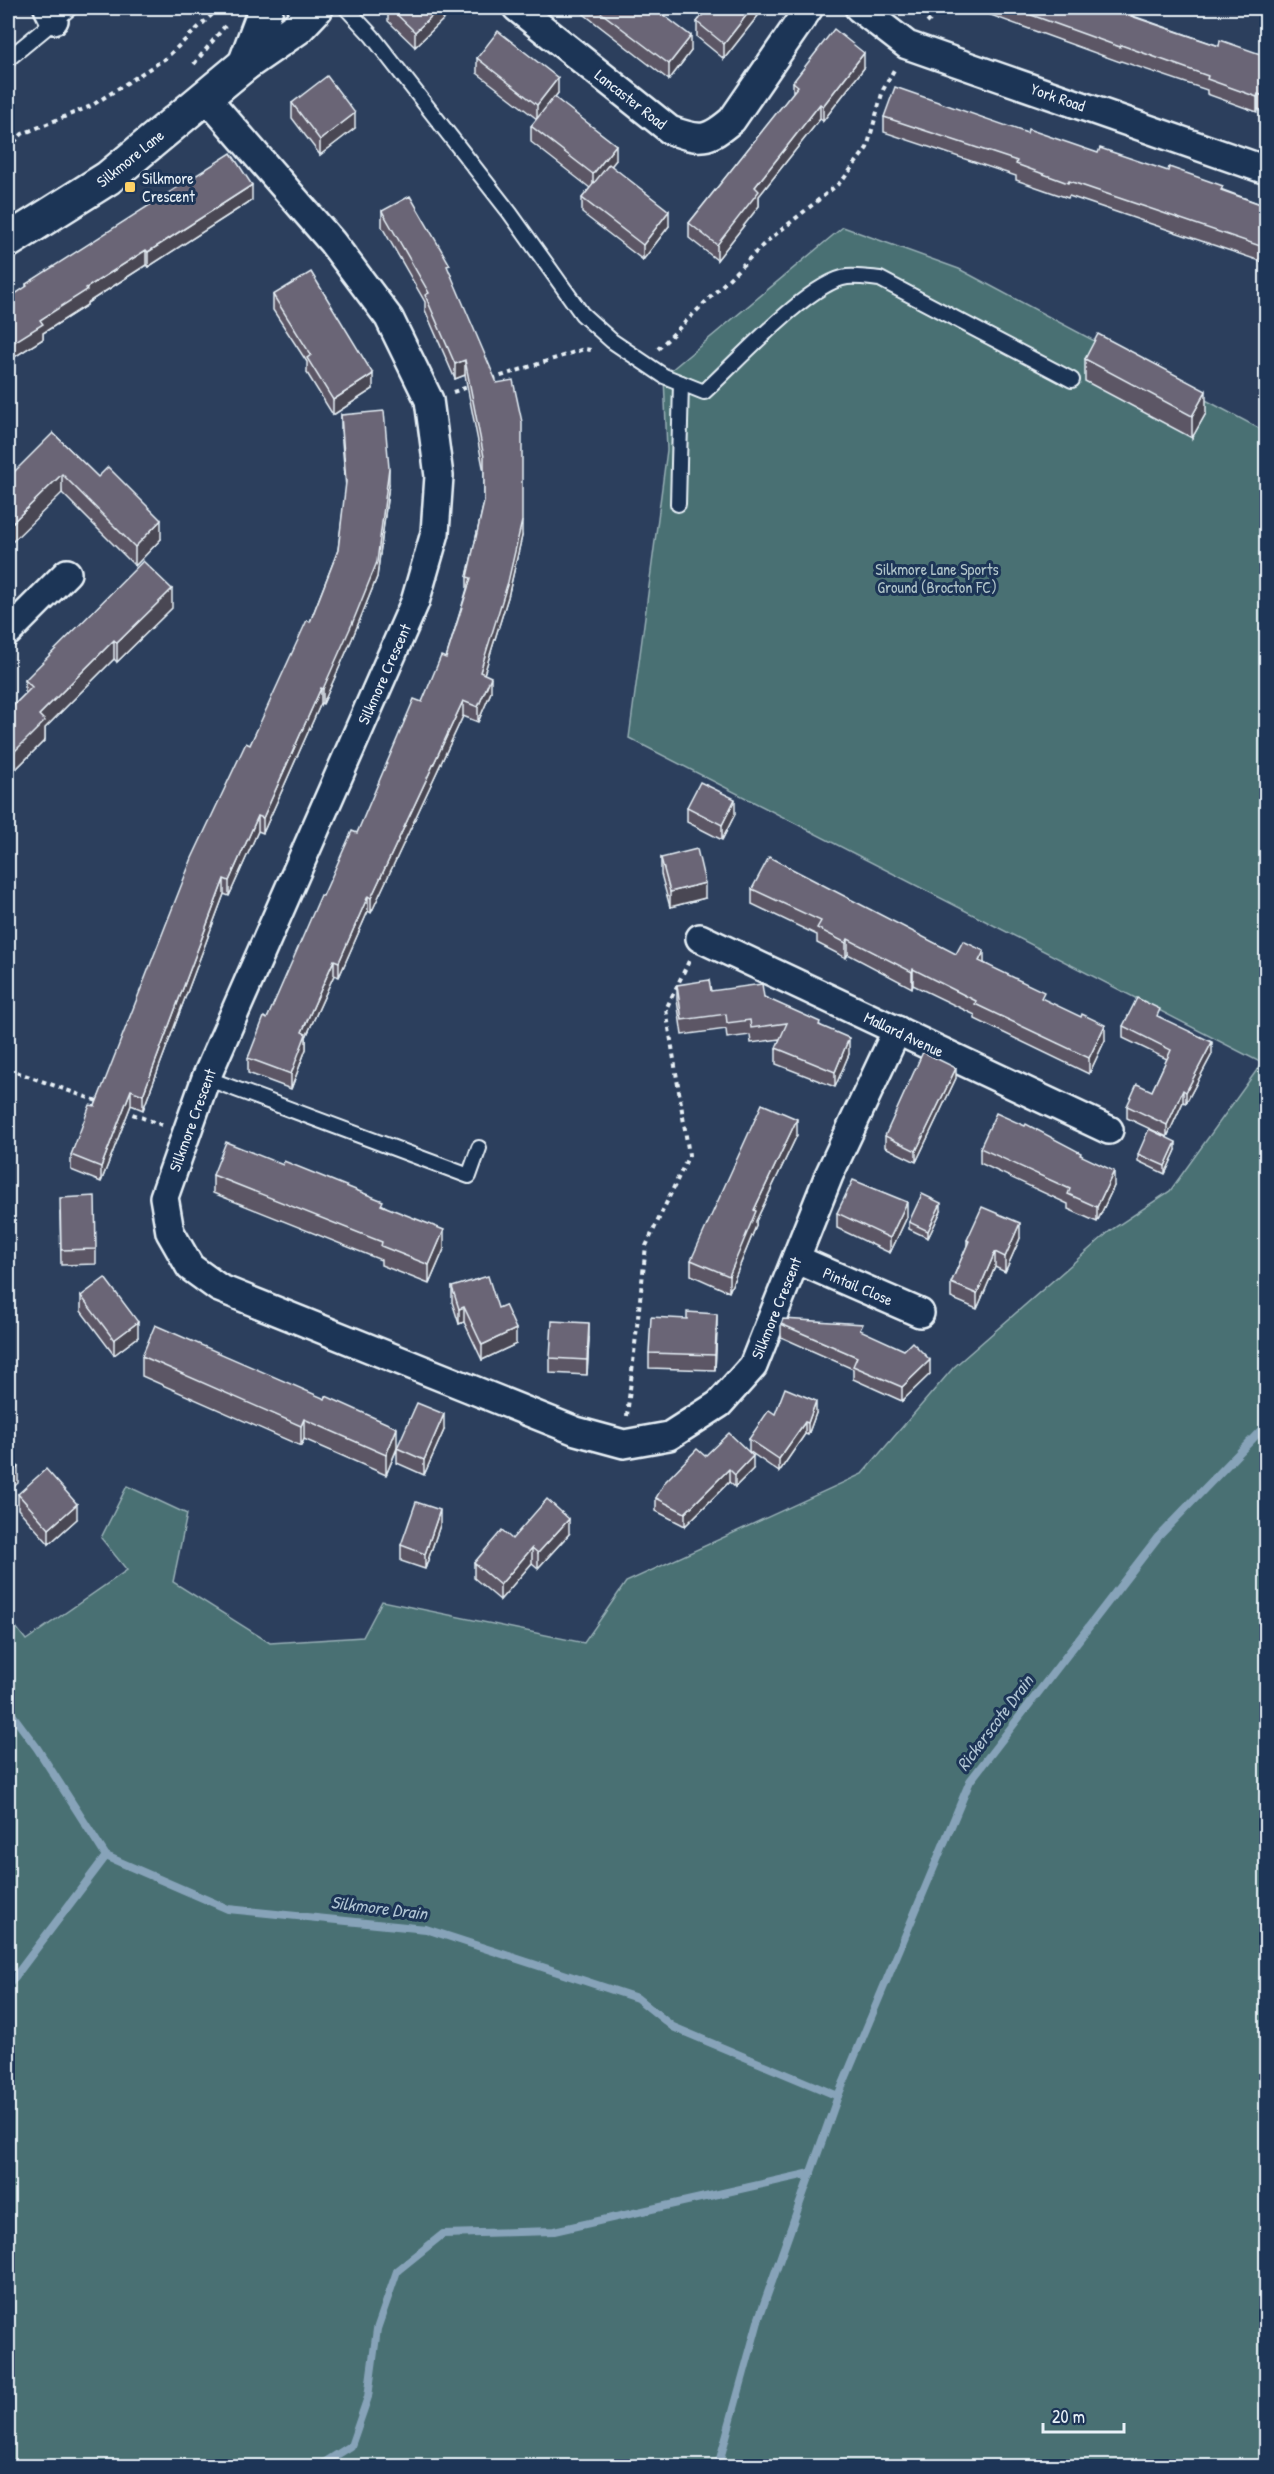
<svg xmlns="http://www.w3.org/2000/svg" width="1274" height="2474" font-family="'Patrick Hand',sans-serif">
<rect width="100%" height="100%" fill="#2c3f5d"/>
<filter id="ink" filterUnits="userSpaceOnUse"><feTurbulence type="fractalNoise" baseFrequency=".0167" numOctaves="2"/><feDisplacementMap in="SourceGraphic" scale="12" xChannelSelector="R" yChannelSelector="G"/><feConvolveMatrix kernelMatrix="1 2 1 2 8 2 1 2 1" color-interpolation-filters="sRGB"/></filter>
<g filter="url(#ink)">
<path fill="#486f73" stroke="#98b0b6" stroke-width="1.5" d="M843 227 959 269 1266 432V2466H8V1617L26 1640 127 1570 101 1538 127 1486 187 1514 173 1582 270 1643 363 1637 382 1601 584 1643 626 1582 862 1474 954 1367 1111 1230 1170 1191 1262 1063 629 738 667 450 664 376Z"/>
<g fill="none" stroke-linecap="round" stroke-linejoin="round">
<g stroke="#87a3b9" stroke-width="8">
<path d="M8 1709 37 1748 106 1856 228 1909 426 1929 637 1998 673 2027 838 2096"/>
<path d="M8 1986 106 1856"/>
<path d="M319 2466 351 2446 368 2397 377 2329 397 2271 443 2234 554 2231 811 2173"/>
<path d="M718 2466 759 2318 838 2096 970 1781 1158 1537 1266 1425"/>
</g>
<defs>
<g id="lane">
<path d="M346 8 372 36 510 213 582 314 612 341 664 376 704 392C735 364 809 282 847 277 857 276 870 278 880 279L1072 380"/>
<path d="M8 59 70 8"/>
<path d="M678 504 681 383"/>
<path d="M206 1078 469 1176 479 1148"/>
</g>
<g id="street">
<path d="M48 8 54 20"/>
<path d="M517 8 670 130C701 141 707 141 732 120L809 8"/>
<path d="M859 8 907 45 1266 170"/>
<path d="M205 96 332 242 389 318 429 400 439 476 435 533 415 602 206 1078 164 1197 170 1232 190 1267 219 1288 576 1431 624 1444 669 1436 719 1404 753 1366 829 1175 897 1030"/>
<path d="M8 632 67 573"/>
<path d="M700 938 1109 1130"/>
<path d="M796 1259 920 1313"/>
</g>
<g id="secondary">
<path d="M245 64 266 8"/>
<path d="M8 241 108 178 245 64 297 28 316 8"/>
</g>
</defs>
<use href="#lane" stroke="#e8f1f8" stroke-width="18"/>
<use href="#street" stroke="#e8f1f8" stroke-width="32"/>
<use href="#secondary" stroke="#e8f1f8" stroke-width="38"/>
<g stroke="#e8f1f8" stroke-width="4" stroke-dasharray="4.5 4.5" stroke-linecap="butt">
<path d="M927 23 942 8"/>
<path d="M194 64 225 26"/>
<path d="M8 149 22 134 91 106 166 58 219 8"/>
<path d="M658 349 765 243 842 181 867 148 883 90 895 68"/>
<path d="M492 379 584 349 591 350"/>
<path d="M453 392 471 386"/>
<path d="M8 1069 100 1102"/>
<path d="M124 1111 162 1125"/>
<path d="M627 1416 646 1246 689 1155 666 1009 689 961"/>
</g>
<use href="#lane" stroke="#1d3557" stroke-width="14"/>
<use href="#street" stroke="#1d3557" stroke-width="27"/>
<use href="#secondary" stroke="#1d3557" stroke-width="33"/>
</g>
<g fill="#5b5765" stroke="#e8f1f8" stroke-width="1.5">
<path d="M388 8H455L415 47 388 21Z"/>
<path d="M576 8H654L691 51 669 80Z"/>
<path d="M708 8H764L724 59 697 37V22Z"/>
<path d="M988 8H1130L1133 16 1219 46 1266 56V112L1258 109 1257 112 1207 94V90L1121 61 1120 62 988 14Z"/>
<path d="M477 58 558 93 555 97 616 160 611 166 669 226 643 260 582 213V198L590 188 531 142V126L537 119 477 73Z"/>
<path d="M864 68 823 121 820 119 759 196V206L717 260 689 238V223L793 93V82Z"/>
<path d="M292 103 355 128 320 155 292 118Z"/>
<path d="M884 117 1027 133 1223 190 1266 206V263L1069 196 1068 198 1016 180V176L884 132Z"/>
<path d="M252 200 148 267 146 265 87 303V305L43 333V339L8 361V299L26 287V284Z"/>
<path d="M382 211 450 272 522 536 508 597 484 674 491 692 478 722 463 716 371 913 368 911 339 977 334 975 306 1037V1049L291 1089 248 1073V1058L267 1019 323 896 357 833 422 702 446 658 467 589V577L484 502V472L465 375 455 379 425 310V302L382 227Z"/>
<path d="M273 295 373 389 333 415 307 373V362L273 310Z"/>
<path d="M1085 359 1206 413 1192 438 1085 381Z"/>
<path d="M341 415 389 484 377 577 352 639 323 704 321 703 263 833 258 831 229 896 224 894 143 1110 131 1105 101 1182 71 1170V1155L95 1106 250 745 310 622 338 550 346 488 341 430Z"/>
<path d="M53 433 161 539 135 566 62 493Z"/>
<path d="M172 608 117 662 114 659 45 728V740L8 777V711L25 694V680Z"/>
<path d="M687 807 735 814 722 840 687 822Z"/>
<path d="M661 858 705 898 670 907 661 874Z"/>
<path d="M752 889 984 963 1044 1000 1105 1040 1089 1074 975 1019V1015L913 985 912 988 848 954 846 958 817 943V935L752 904Z"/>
<path d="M677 985 711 991 764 997 820 1025 849 1054 835 1087 776 1064V1048L780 1039 751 1043 750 1035 727 1038 726 1029 682 1035 677 1000Z"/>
<path d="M1160 1017 1212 1054 1186 1103 1183 1102 1167 1137 1127 1118V1106L1152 1091 1167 1059 1123 1038V1026Z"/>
<path d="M956 1078 916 1162 885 1147V1136Z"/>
<path d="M797 1135 756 1221V1226L729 1292 691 1275V1260Z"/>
<path d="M980 1148 1081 1155 1114 1186 1097 1222 1068 1209V1204L980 1163Z"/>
<path d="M1176 1150 1165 1174 1138 1161V1154Z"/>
<path d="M213 1175 383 1205 444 1249 429 1284 381 1265V1260L213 1193Z"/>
<path d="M941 1211 928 1238 909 1229V1222Z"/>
<path d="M60 1213 96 1249V1264L61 1265Z"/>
<path d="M837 1213 907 1217 890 1253 837 1228Z"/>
<path d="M1020 1238 1005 1272 995 1267 977 1309 951 1298V1283L967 1246V1240Z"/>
<path d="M452 1287 498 1308 516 1344 482 1360 464 1322 459 1324 452 1302Z"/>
<path d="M81 1296 138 1337 114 1355 81 1311Z"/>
<path d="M781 1324 863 1332 930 1374 902 1401 853 1379V1369L781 1337Z"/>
<path d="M717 1329 715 1370 649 1368V1353Z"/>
<path d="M589 1338 587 1375 550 1373V1358Z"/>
<path d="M142 1356 397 1447 444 1430 424 1475 397 1463V1449L386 1475 304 1439 301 1446 142 1376Z"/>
<path d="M816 1413 808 1435 805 1434 779 1472 749 1451V1439Z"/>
<path d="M705 1456 753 1469 735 1487 729 1482 685 1526 656 1511V1498Z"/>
<path d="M18 1494 77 1519 49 1544 18 1509Z"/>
<path d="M440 1525 425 1569 401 1561V1545Z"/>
<path d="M569 1534 538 1568 532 1563 500 1600 474 1578V1563L512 1539Z"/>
</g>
<g fill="#4a4753" stroke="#e8f1f8" stroke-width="1.5">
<path d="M440 8H455L415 47V32Z"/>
<path d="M752 8H764L724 59V44Z"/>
<path d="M691 36V51L669 80V64Z"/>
<path d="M864 53V68L823 121V106Z"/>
<path d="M558 78V93L537 120V105Z"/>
<path d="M1258 94V109L1257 112V97Z"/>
<path d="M820 104V119L759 196V206L717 260V245L755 187Z"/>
<path d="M355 113V128L320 155V140Z"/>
<path d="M616 145V160L593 189V174Z"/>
<path d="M252 185V200L148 267V252Z"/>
<path d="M669 211V226L643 260V245Z"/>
<path d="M146 250V265L87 303V305L43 333V339L8 361V346L40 320 86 288Z"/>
<path d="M465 360V375L455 379V364Z"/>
<path d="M373 374V389L333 415V400Z"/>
<path d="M1206 391V413L1192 438V416Z"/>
<path d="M389 468V484L377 577 352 639 323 704V689Z"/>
<path d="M62 474V493L8 546V527Z"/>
<path d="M161 520V539L135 566V547Z"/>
<path d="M522 521V536L508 597 480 687V672Z"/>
<path d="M172 589V608L117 662V643Z"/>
<path d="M114 640V659L45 728V740L8 777V758L39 715Z"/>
<path d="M491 677V692L478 722V707Z"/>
<path d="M321 688V703L263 833V818Z"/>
<path d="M463 701V716L371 913V898Z"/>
<path d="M735 799V814L722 840V825Z"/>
<path d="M258 816V831L229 896V881Z"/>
<path d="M224 879V894L143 1110V1095Z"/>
<path d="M705 883V898L670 907V892Z"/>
<path d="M368 896V911L339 977V962Z"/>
<path d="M848 939V954L846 958V943Z"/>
<path d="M984 951V966L979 961Z"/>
<path d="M334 960V975L306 1037V1049L291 1089V1074L302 1032Z"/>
<path d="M913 969V985L912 988V972Z"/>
<path d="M1105 1025V1040L1089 1074V1058Z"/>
<path d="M849 1038V1054L835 1087V1072Z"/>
<path d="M1212 1042V1054L1186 1103V1092Z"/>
<path d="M956 1068V1078L916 1162V1151Z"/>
<path d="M131 1090V1105L101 1182V1167Z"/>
<path d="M1183 1090V1102L1167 1137V1125Z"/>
<path d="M797 1119V1135L756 1221V1226L729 1292V1276L754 1210Z"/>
<path d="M1176 1142V1150L1165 1174V1166Z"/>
<path d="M1114 1171V1186L1097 1222V1207Z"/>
<path d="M907 1202V1217L890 1253V1238Z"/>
<path d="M941 1203V1211L928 1238V1231Z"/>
<path d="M1020 1223V1238L1005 1272V1257Z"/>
<path d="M444 1230V1249L429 1284V1265Z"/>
<path d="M995 1252V1267L977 1309V1294Z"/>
<path d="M464 1307V1322L459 1324V1309Z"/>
<path d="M717 1314V1329L715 1370V1355Z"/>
<path d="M138 1322V1337L114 1355V1340Z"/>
<path d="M589 1323V1338L587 1375V1360Z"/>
<path d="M516 1329V1344L482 1360V1345Z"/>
<path d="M930 1360V1374L902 1401V1387Z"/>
<path d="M816 1401V1413L808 1435V1423Z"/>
<path d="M444 1414V1430L424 1475V1460Z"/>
<path d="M304 1419V1439L301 1446V1426Z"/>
<path d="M805 1422V1434L779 1472V1459Z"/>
<path d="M397 1428V1448L386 1475V1455Z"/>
<path d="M753 1456V1469L735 1487V1475Z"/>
<path d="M18 1467V1483L8 1492V1477Z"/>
<path d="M729 1469V1482L685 1526V1513Z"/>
<path d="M77 1504V1519L49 1544V1529Z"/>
<path d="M440 1510V1525L425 1569V1554Z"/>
<path d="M569 1519V1534L538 1568V1553Z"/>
<path d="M532 1548V1563L500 1600V1585Z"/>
</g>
<g fill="#6a6576" stroke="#e8f1f8" stroke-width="1.5">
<path d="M390 8H440L415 32Z"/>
<path d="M595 8H654L691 36 669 64Z"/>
<path d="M708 8H752L724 44 697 22Z"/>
<path d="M1012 8H1130L1133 9 1131 16 1219 46 1220 40 1266 56V97L1258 94 1257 97 1207 79 1208 76 1121 45 1120 47Z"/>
<path d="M834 29 864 53 823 106 820 104 755 187 759 191 717 245 689 223 798 86 793 82Z"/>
<path d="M498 31 558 78 537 105 477 58Z"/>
<path d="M327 76 355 113 320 140 292 103Z"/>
<path d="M895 87 1027 133 1028 129 1098 153 1100 148 1168 171 1169 167 1223 186 1221 190 1266 206V248L1069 181 1068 183 1016 164 1017 161 884 117Z"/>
<path d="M554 97 616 145 593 174 531 126Z"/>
<path d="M231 153 252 185 148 252 146 250 86 288 87 290 40 320 43 324 8 346V299L27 286 26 284Z"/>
<path d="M609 164 669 211 643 245 582 198Z"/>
<path d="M410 196 450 265 447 266 497 383 513 380 522 422V521L508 582 480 672 491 677 478 707 463 701 371 898 368 896 339 962 334 960 302 1032 306 1034 291 1074 248 1058 264 1017 267 1019 321 895 323 896 352 831 357 833 414 699 422 702 441 656 446 658 471 578 467 577 484 502V457L465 360 455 364 425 295 429 293 382 211Z"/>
<path d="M311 272 373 374 333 400 307 358 311 355 273 295Z"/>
<path d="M1098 334 1206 391 1192 416 1085 359Z"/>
<path d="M384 411 389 468 377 562 352 624 323 689 321 688 263 818 258 816 229 881 224 879 143 1095 131 1090 101 1167 71 1155 90 1105 95 1106 192 858 246 743 250 745 307 620 310 622 338 550 346 482 341 415Z"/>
<path d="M53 433 98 477 108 467 161 520 135 547 62 474 8 527V478Z"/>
<path d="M143 561 172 589 117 643 114 640 39 715 45 721 8 758V711L32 687 25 680Z"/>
<path d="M700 782 735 799 722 825 687 807Z"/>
<path d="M697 849 705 883 670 892 661 858Z"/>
<path d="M769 857 956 954 963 941 984 951 979 961 1044 992 1041 998 1081 1017 1082 1014 1105 1025 1089 1058 975 1004 976 1001 913 969 912 972 848 939 846 943 817 928 821 921 752 889Z"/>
<path d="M709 980 711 991 762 984 764 997 820 1022 819 1025 849 1038 835 1072 776 1048 787 1023 751 1028 750 1020 727 1023 726 1014 682 1020 677 985Z"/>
<path d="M1137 998 1160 1009 1157 1016 1212 1042 1186 1092 1183 1090 1167 1125 1127 1106 1137 1084 1152 1091 1171 1050 1123 1026Z"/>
<path d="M923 1052 956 1068 916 1151 885 1136Z"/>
<path d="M762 1104 797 1119 754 1210 756 1211 729 1276 691 1260Z"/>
<path d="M996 1113 1025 1126 1026 1124 1081 1153 1080 1155 1114 1171 1097 1207 1068 1194 1070 1189 980 1148Z"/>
<path d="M1149 1129 1176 1142 1165 1166 1138 1154Z"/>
<path d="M226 1142 283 1165 284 1161 383 1201 381 1205 444 1230 429 1265 381 1246 382 1242 213 1175Z"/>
<path d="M853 1180 907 1202 890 1238 837 1213Z"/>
<path d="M922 1194 941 1203 928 1231 909 1222Z"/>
<path d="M95 1196 96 1249 61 1250 60 1198Z"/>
<path d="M982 1207 1020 1223 1005 1257 995 1252 977 1294 951 1283 969 1241 967 1240Z"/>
<path d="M488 1276 498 1308 505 1305 516 1329 482 1345 464 1307 459 1309 452 1287Z"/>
<path d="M105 1278 138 1322 114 1340 81 1296Z"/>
<path d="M687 1312 717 1314 715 1355 649 1353 651 1317 687 1319Z"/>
<path d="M783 1319 863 1324 860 1330 904 1350 912 1342 930 1360 902 1387 853 1366 857 1357 781 1324Z"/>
<path d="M552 1321 589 1323 587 1360 550 1358Z"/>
<path d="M155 1325 325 1399 326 1396 397 1428 386 1455 304 1419 301 1426 142 1356Z"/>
<path d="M785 1388 816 1401 808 1423 805 1422 779 1459 749 1439 769 1410 775 1414Z"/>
<path d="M417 1403 444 1414 424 1460 397 1448Z"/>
<path d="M729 1433 753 1456 735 1475 729 1469 685 1513 656 1498 665 1482 697 1449 705 1456Z"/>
<path d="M8 1455 18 1467 8 1477Z"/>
<path d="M46 1469 77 1504 49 1529 18 1494Z"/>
<path d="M547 1499 569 1519 538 1553 532 1548 500 1585 474 1563 502 1530 512 1539Z"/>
<path d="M416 1502 440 1510 425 1554 401 1545Z"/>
</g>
</g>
<rect fill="#ffd166" stroke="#1d3557" stroke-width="2" x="124" y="181" width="12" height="12" rx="3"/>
<g text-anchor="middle" stroke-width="6" stroke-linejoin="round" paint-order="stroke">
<g font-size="16" fill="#e8f1f8" stroke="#1d3557">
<text transform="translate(1058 97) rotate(19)" y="6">York Road</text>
<text transform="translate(631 99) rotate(38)" y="6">Lancaster Road</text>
<text transform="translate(130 158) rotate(-39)" y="6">Silkmore Lane</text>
<text transform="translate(384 674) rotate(-66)" y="6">Silkmore Crescent</text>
<text transform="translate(904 1034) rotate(25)" y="6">Mallard Avenue</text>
<text transform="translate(192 1120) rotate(-70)" y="6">Silkmore Crescent</text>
<text transform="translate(858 1286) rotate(23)" y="6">Pintail Close</text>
<text transform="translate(776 1308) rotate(-68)" y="6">Silkmore Crescent</text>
</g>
<g font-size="16" fill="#e8f1f8" stroke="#1d3557" text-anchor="start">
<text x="142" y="184">Silkmore<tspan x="142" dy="18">Crescent</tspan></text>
</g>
<g font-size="16" fill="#b0c4c9" stroke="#1d3557">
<text x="937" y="575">Silkmore Lane Sports<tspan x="937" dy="18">Ground (Brocton FC)</tspan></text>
</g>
<g font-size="18" font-style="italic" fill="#b0c4d3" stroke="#1d3557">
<text transform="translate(995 1723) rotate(-53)" y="6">Rickerscote Drain</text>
<text transform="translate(379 1908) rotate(7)" y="6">Silkmore Drain</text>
</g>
</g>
<rect width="1274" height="2474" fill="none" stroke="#1d3557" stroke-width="30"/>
<rect x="15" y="15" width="1244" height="2444" fill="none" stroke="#e8f1f8" stroke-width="2" filter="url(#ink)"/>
<path d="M1043 2423v9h81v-9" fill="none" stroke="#e8f1f8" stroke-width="3"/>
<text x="1052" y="2423" font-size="18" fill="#e8f1f8" stroke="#1d3557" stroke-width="4.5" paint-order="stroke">20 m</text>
</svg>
